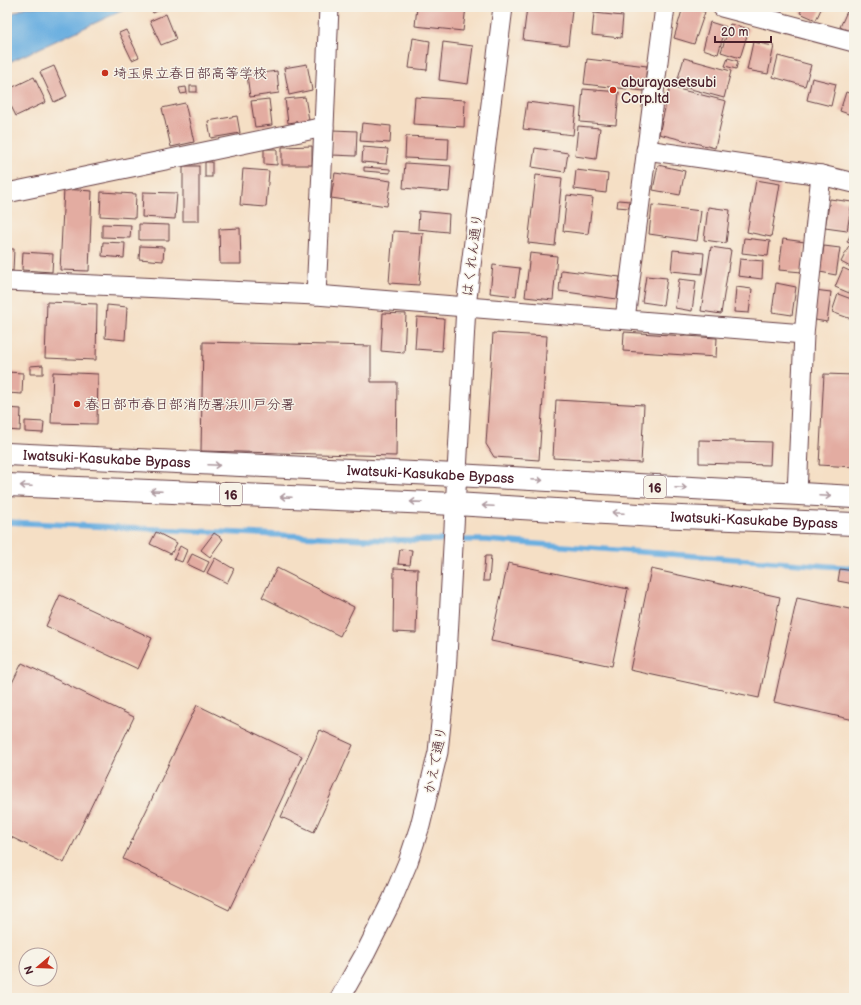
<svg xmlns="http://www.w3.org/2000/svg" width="861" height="1005" font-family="'Balsamiq Sans','Klee One',sans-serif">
<rect width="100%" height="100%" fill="#f7f3e8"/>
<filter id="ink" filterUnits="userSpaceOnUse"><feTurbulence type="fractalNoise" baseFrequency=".025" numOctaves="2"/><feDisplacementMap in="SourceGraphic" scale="8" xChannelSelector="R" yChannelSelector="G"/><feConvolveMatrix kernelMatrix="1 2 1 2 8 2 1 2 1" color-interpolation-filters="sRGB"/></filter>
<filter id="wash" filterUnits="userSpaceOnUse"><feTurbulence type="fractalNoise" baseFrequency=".012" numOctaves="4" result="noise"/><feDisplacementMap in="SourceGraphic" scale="16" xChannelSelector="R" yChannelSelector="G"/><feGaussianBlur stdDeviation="0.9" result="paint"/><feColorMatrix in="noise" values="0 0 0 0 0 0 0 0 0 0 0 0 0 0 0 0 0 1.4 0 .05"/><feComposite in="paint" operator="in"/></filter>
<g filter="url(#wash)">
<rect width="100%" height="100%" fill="#f5dfc5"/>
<path fill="#6bafe0" stroke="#5a6786" d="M26 7H130L7 63V16Z"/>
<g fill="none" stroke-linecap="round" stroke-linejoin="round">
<path stroke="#6bafe0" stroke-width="5.5" d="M7 522 388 540H485L854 568"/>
</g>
<g id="blocks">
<g fill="#e3aca1">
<path d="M150 7H166L153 13Z"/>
<path d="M417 7H466L463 31 415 26Z"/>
<path d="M527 7 572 10 568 45 523 40Z"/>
<path d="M683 7H690L705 12 694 44 674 38Z"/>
<path d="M803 7H822L816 20 800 13Z"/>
<path d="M849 7H854V34L840 27Z"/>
<path d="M594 13 623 16 621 38 592 35Z"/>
<path d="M166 14 176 39 161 45 150 21Z"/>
<path d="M710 22 726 27 718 54 703 49Z"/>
<path d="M730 24 749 29 740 58 721 52Z"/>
<path d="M126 30 139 57 132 60 119 33Z"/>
<path d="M413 38 430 41 427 70 409 68Z"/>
<path d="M443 42 473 46 468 84 439 80Z"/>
<path d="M753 42 774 46 768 74 747 70Z"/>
<path d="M778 56 811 65 805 86 773 77Z"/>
<path d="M684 58 731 71 724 98 676 85Z"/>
<path d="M728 58 738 61 736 69 725 66Z"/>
<path d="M587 59 647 66 644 91 584 84Z"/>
<path d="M307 64 312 90 289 95 284 68Z"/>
<path d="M54 66 67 96 54 102 40 72Z"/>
<path d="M277 71 279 93 250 97 247 75Z"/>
<path d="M34 77 46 102 16 116 7 98V90Z"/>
<path d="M812 78 836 84 831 106 807 100Z"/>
<rect x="190" y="86" width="7" height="6"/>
<path d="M186 87 187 93 181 94 179 88Z"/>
<path d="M670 87 726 101 715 148 659 134Z"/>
<path d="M583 89 619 92 616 125 580 122Z"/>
<path d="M846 92 854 95V116L840 111Z"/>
<path d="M305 97 309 120 288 123 285 99Z"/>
<path d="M415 97 465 100 464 127 413 124Z"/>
<path d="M269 99 272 125 255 127 251 101Z"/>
<path d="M527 102 576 108 573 135 523 129Z"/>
<path d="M185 103 194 142 171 147 162 108Z"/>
<path d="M237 116 240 133 211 138 208 121Z"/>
<path d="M362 123 391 126 390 143 360 141Z"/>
<path d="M578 126 600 128 596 159 575 156Z"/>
<path d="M333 130 357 131 356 156 332 155Z"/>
<path d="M406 136 449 138 448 160 405 158Z"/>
<path d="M312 146V165H282V147Z"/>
<path d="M363 147 388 149 386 164 362 162Z"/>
<path d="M535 148 568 153 565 172 532 167Z"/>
<path d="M264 149H277V165L264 164Z"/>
<rect x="205" y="162" width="7" height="15"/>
<path d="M405 163 451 166 449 192 403 188Z"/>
<path d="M658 165 685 171 680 195 653 190Z"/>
<rect x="183" y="166" width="16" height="55"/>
<path d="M364 167 390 169V173L364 171Z"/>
<path d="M243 169 269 171 266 207 240 205Z"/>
<path d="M576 170 608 174 606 193 574 189Z"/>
<path d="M335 173 391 181 387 206 331 198Z"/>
<path d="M536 175 562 178 555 246 528 243Z"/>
<path d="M756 180 780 184 771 237 747 232Z"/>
<path d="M64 189 92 191 89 271 60 270Z"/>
<path d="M101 192 136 194 135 218 100 216Z"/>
<path d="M143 192 177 193 175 219 142 217Z"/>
<path d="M567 195 593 198 588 234 563 231Z"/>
<path d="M830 199 852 202 847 231 825 228Z"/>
<path d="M618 200 630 201 629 208 617 207Z"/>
<path d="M652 205 701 211 697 241 649 234Z"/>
<path d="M708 207 730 210 726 243 704 240Z"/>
<path d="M419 211 449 214 448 232 418 229Z"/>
<path d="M102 224 131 225 130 238 102 237Z"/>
<path d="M139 224 169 225V240H139Z"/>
<path d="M854 227V245L847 242Z"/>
<path d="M240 228 241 264H220L219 229Z"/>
<path d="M393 231 423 233 419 285 389 283Z"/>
<path d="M744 238 770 241 768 256 742 253Z"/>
<path d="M783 239 805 242 802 272 779 270Z"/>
<path d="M103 242 125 243 124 258 102 256Z"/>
<path d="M140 246 164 247 163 261 139 259Z"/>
<path d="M824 246 840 248 836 275 820 272Z"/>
<path d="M849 246 854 249V269L841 262Z"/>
<path d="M711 247 731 250 721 314 701 311Z"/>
<path d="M7 249H14L13 271H7Z"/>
<path d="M673 250 704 253 702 274 671 271Z"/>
<path d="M23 252 53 254 52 272 22 270Z"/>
<path d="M530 253 557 256 553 300 525 297Z"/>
<path d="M740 259 763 261 762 279 738 276Z"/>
<path d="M493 265 520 268 516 296 490 293Z"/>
<path d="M843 268 854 273V295L835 287Z"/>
<path d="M561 270 620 277 617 299 559 291Z"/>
<path d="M646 276 667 278 663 305 642 302Z"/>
<path d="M679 279 696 281 692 311 675 308Z"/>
<path d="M776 283 796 287 792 315 772 312Z"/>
<path d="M736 287 752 289 749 313 734 312Z"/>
<path d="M814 290 831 292 827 322 810 319Z"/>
<path d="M838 294 854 300V320L832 312Z"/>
<path d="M47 302 97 304 96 360 45 358Z"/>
<path d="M107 305 127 307 125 340 105 338Z"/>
<path d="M383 313 406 314 404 353 381 351Z"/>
<path d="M417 317 444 319 442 351 415 349Z"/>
<path d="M624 332 717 338 716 357 623 351Z"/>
<path d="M493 333 547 336 539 460 494 457 486 444Z"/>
<path d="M203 342 371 346V382H397L396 456 201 451Z"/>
<path d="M43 365V374H30V366Z"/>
<path d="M7 372 23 373 22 394 7 393Z"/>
<path d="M53 372 98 374 97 424 51 423Z"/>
<path d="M824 374 854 375V467L819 465Z"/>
<path d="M556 400 644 405 641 463 553 458Z"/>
<path d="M7 408 21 409 20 431 7 430Z"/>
<path d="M25 421 44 422 43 433 25 432Z"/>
<path d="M699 440 771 442 770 465 699 463Z"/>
<path d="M156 532 177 543 171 554 150 544Z"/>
<path d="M214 533 223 539 210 557 201 550Z"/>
<path d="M180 546 187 550 182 562 174 559Z"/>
<path d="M400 549 412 550 410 565 398 564Z"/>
<path d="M192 554 209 562 204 572 187 564Z"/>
<path d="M485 556H491L489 581H483Z"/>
<path d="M215 558 234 569 227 583 207 573Z"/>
<path d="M508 563 628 589 612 666 491 641Z"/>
<path d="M277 568 354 607 340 636 262 597Z"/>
<path d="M394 568 418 569 416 633 393 632Z"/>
<path d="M651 569 780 597 759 698 630 670Z"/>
<path d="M840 569 854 571V584L838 581Z"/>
<path d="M60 595 152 638 138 669 46 626Z"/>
<path d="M797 598 854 610V720L774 702Z"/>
<path d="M22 663 134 717 64 863 7 835V693Z"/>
<path d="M197 705 302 756 229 910 123 859Z"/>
<path d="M320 730 353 745 314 832 281 817Z"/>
</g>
</g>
</g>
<g filter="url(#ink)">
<use href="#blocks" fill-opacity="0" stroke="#643c42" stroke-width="1"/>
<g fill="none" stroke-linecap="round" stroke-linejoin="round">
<defs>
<g id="minor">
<path d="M722 7 854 42"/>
<path d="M646 150 821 175 854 183"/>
<path d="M7 193 324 127 329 7"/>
<path d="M7 281 316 295 804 334"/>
<path d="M316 295 324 127"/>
<path d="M625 319 665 7"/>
<path d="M797 494 804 334 821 175"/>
<path d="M340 998 366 952 392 900 408 862 420 826 438 752 446 675 466 306 503 7"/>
</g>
<g id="highway">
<path id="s1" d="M7 454 456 475 854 497"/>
<path id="s2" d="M7 485 455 504 656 516 854 524"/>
</g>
</defs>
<use href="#minor" stroke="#643c42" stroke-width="21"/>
<use href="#highway" stroke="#643c42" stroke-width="24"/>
<use href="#minor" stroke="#fff" stroke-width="19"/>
<use href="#highway" stroke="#fff" stroke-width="22"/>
</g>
<defs><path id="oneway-shaft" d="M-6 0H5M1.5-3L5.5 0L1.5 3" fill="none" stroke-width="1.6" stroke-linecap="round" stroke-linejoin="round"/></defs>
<g stroke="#ae9aa0">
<use href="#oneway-shaft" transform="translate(214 465) rotate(3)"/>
<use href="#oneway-shaft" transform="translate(537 480) rotate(3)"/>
<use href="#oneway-shaft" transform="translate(26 486) rotate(-177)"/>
<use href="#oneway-shaft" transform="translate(681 488) rotate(3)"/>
<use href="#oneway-shaft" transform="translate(156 491) rotate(-178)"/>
<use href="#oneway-shaft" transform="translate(825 496) rotate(3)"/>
<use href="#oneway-shaft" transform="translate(286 497) rotate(-178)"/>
<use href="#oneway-shaft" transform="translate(416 502) rotate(-178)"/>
<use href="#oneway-shaft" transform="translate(488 506) rotate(-177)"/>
<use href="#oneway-shaft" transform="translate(618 513) rotate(-177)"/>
</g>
</g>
<g fill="#c8321e" stroke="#f7f3e8" stroke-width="1.5">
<circle cx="105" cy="73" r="4"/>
<circle cx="613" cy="90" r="4"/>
<circle cx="77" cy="404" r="4"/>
</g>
<g text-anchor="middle" stroke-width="3" stroke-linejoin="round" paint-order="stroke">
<g fill="#f7f3e8" stroke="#7e5f64" stroke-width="1">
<rect x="644" y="476" width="22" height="22" rx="3"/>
<rect x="220" y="483" width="22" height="22" rx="3"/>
</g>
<g font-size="13" font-weight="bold" fill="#4a1f2b">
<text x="655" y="492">16</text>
<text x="231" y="499">16</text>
</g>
<g font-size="14" fill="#4a1f2b" stroke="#f7f3e8" text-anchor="start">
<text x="113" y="78">埼玉県立春日部高等学校</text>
<text x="621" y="87">aburayasetsubi<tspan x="621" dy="16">Corp.ltd</tspan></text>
<text x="85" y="409">春日部市春日部消防署浜川戸分署</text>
</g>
<g font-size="14" fill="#4a1f2b" stroke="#f7f3e8">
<text transform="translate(472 255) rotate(-83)" y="5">はくれん通り</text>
<text dy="5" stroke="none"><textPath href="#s1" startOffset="100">Iwatsuki-Kasukabe Bypass</textPath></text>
<text dy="5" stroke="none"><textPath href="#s1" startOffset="424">Iwatsuki-Kasukabe Bypass</textPath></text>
<text dy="5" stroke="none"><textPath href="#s2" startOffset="748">Iwatsuki-Kasukabe Bypass</textPath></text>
<text transform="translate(435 760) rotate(-79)" y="5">かえで通り</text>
</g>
</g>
<rect width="861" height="1005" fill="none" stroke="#f7f3e8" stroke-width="24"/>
<g transform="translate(38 967) rotate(251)"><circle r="19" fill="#f7f3e8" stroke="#b29e9c"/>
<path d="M0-3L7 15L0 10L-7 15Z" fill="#c8321e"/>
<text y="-6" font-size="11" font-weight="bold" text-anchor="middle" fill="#4a1f2b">N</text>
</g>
<path d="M715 36v6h56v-6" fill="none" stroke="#4a1f2b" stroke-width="2"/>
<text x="721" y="36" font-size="12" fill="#4a1f2b" stroke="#f7f3e8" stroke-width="3" paint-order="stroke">20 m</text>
</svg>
